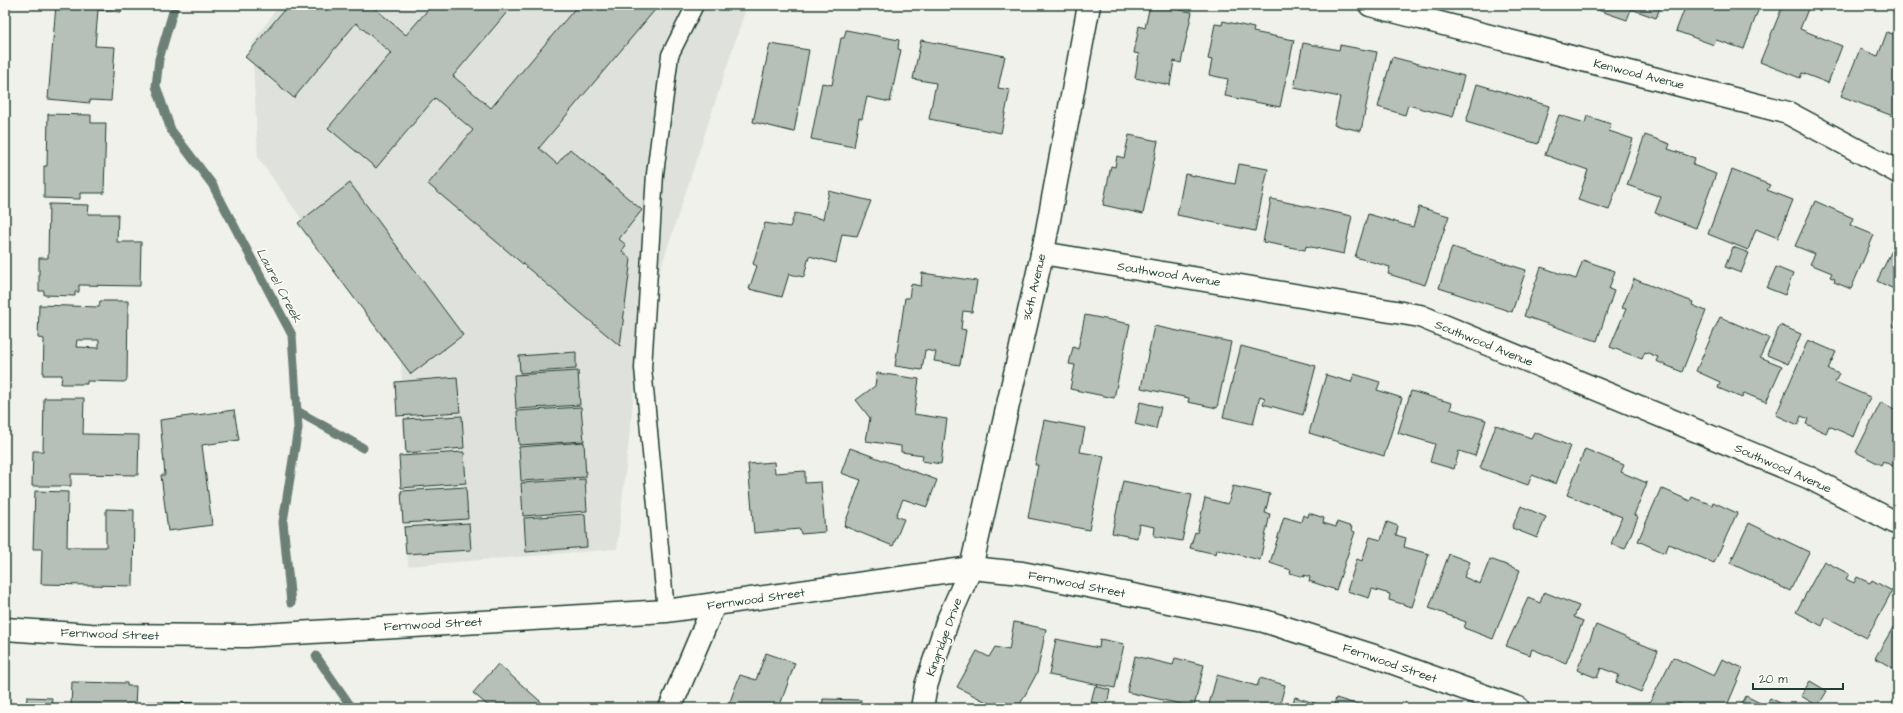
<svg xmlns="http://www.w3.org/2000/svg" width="1903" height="713" font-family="'Architects Daughter',sans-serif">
<rect width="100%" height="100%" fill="#f0f1eb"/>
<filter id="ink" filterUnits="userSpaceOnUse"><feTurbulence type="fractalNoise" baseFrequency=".025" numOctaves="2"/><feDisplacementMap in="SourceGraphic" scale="8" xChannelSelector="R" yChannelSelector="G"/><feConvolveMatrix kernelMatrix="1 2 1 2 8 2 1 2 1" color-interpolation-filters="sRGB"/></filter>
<g filter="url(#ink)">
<path fill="#dfe2dc" d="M279 5H747L641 329 617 549 408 566 401 359 258 158 252 44Z"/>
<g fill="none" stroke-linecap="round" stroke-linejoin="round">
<g stroke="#6c8077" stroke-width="9">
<path d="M175 5 159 59 156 86 171 130 212 184 292 335 298 428 283 522 291 603"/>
<path d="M297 411 363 448"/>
<path d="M316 656 352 708"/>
</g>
</g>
<g fill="#b6bfb8" stroke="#1f3d34" fill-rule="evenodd">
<path d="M56 5H132H122L121 12 98 10 95 46 115 47 111 101 90 100V103L48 99Z"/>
<path d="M288 5H371L406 35 432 5H513L453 76 491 108 578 5H659L539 148 557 164 570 149 642 210 619 239 626 245 622 251 631 259 620 346 428 184 473 130 435 98 376 168 328 128 391 53 356 23 294 98 245 57Z"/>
<path d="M1150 5 1192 12 1181 63 1174 61 1170 85 1135 78 1139 54 1134 53 1139 26 1145 28Z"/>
<path d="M1590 5H1661L1656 18 1631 9 1627 20 1589 7Z"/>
<path d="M1686 5H1760L1744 49 1716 40 1714 45 1676 31Z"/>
<path d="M1783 5H1799L1808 9 1800 29 1842 46 1828 83 1802 73 1800 78 1760 62Z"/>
<path d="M1223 21 1254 28 1253 32 1294 40 1280 107 1225 96 1228 79 1209 75 1212 60 1208 59 1215 24 1222 25Z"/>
<path d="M846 30 899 40 898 49 901 50 890 102 867 97 862 119 859 118 854 147 811 139 822 83 832 85 841 38H844Z"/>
<path d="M1887 32 1898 36V118L1841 96 1860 49 1878 56Z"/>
<path d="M921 40 1005 56 998 88 1010 90 1001 133 929 119 936 83 913 79Z"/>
<path d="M1303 43 1339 50 1340 45 1377 52 1361 131 1334 125 1340 97 1294 88Z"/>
<path d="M770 44 809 50 794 132 753 122Z"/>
<path d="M1392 57 1464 76 1453 117 1408 105 1405 115 1378 107Z"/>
<path d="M1477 84 1549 106 1538 144 1466 122Z"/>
<path d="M48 114 91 115V123H106L104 193H80V199L44 198V166H47Z"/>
<path d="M1559 115 1585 123 1587 116 1611 124 1609 131 1633 139 1609 210 1578 200 1588 170 1545 155Z"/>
<path d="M1129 135 1158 141 1143 214 1103 205 1111 166 1115 167 1117 156 1124 158Z"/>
<path d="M1645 135 1670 144 1668 149 1695 158 1693 165 1716 174 1696 228 1655 213 1661 197 1627 185Z"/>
<path d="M1239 164 1268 169 1255 231 1177 215 1185 174 1235 184Z"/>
<path d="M1732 170 1770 185 1767 190 1793 200 1778 238 1756 229 1748 250 1708 234Z"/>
<path d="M350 183 463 335 411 374 298 223Z"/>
<path d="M829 191 871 201 857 236 842 234 836 263 809 256 804 277 789 274 782 297 749 289 757 266 753 264 765 223 790 227 795 213 823 219Z"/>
<path d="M1271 199 1352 216 1344 254 1306 246 1305 250 1263 242Z"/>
<path d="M1815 201 1853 218 1850 225 1874 235 1851 289 1834 282 1835 279 1830 277 1832 273 1810 264 1815 254 1795 246Z"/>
<path d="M49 204 89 205 88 214H118L117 242H141L140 286 79 285V292H75V296L44 295V291H39V258H48Z"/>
<path d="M1419 207 1449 216 1425 285 1388 274 1390 267 1355 257 1368 214 1413 227Z"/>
<path d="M1898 238V291L1877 281Z"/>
<path d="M1452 247 1526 270 1512 312 1439 288Z"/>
<path d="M1733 247 1749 253 1741 273 1725 267Z"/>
<path d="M1583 260 1615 271 1609 289 1614 291 1597 341 1524 316 1541 267 1576 279Z"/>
<path d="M1776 267 1793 274 1785 295 1767 288Z"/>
<path d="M922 273 977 281 972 312 963 311 961 329 966 330 960 365 934 361 936 352 925 350 922 370 895 366 905 298H909L911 284 921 286Z"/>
<path d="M1634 279 1693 302 1692 305 1706 311 1682 372 1656 361 1658 357 1645 352 1642 359 1610 347 1626 309 1622 308Z"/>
<path d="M100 301H128L127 380 124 382 87 381V384H61L62 375H43L44 339 38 338 39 305 99 307ZM77 340H99V348L76 347Z"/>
<path d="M1898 314V328L1892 326Z"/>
<path d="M1085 315 1130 324 1114 398 1070 389 1075 365 1069 364 1073 347 1078 349Z"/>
<path d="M1720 317 1769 338 1760 357 1782 366 1766 402 1744 393 1742 398 1718 388 1720 382 1696 371Z"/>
<path d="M1780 325 1801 334 1788 364 1767 355Z"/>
<path d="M1154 326 1231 342 1217 408 1188 402 1189 398 1141 388Z"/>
<path d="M1808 340 1836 352 1828 369 1839 374 1835 382 1870 397 1854 437 1829 426 1826 433 1806 424 1808 419 1801 416 1798 425 1776 415Z"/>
<path d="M1241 346 1316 366 1303 415 1263 404 1265 398 1260 396 1253 424 1223 417Z"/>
<path d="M576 352V369L520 373 519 356Z"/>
<path d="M578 371 580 405 516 409 514 375Z"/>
<path d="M877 373 919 379 914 414 947 419 941 464 922 461 923 455 901 452V446L866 441 870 418 856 400 875 386Z"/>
<path d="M1354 374 1380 382 1377 390 1402 398 1384 456 1309 433 1326 375 1351 382Z"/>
<path d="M457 377 460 412 397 416 395 382Z"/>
<path d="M1411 391 1452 403 1450 409 1486 420 1475 456 1459 451 1454 469 1430 462 1435 444 1398 433Z"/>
<path d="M44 398H84L83 434 139 435 138 475 71 474V486H32L33 451H43Z"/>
<path d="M1140 402 1161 407 1156 429 1135 424Z"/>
<path d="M1881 402 1898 411V469L1883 461 1881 465 1856 452Z"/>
<path d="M581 407 584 441 519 445 517 411Z"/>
<path d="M234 410 239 440 202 445 212 525 168 531 161 475H165L160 420Z"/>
<path d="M462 416 464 448 406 453 404 419Z"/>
<path d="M1044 420 1085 428 1080 452 1104 456 1089 530 1028 518 1038 465H1035Z"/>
<path d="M1496 425 1531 438 1534 432 1570 446 1556 484 1532 475 1528 485 1480 468Z"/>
<path d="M584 442 586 477 521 481 519 447Z"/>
<path d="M850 448 937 480 927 507 903 499 896 516 904 519 893 546 844 526 861 480 841 473Z"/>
<path d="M1585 449 1624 465 1621 472 1647 483 1634 515 1638 517 1625 549 1611 544 1622 517 1567 495Z"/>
<path d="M464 452 466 483 401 488 399 456Z"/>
<path d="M774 462 775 473 805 471V483L821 482 825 532 801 534 800 529 754 533 748 464Z"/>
<path d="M585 479 587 511 523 516 521 483Z"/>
<path d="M1123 481 1192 495 1182 541 1154 536 1155 527 1139 524 1137 538 1112 533Z"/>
<path d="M1233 486 1270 494 1265 513 1270 514 1260 560 1217 549 1216 554 1190 548 1195 532 1197 533 1205 498 1228 504Z"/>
<path d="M466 487 468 519 403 523 401 491Z"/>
<path d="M1661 488 1690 501 1692 497 1712 505 1713 502 1737 513 1714 563 1669 544 1665 553 1638 541Z"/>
<path d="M35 491 68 492 67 547H106V509L134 510 133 586 41 584 42 549H33Z"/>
<path d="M1521 506 1546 517 1537 538 1512 528Z"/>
<path d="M1309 513 1324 518 1323 523 1336 527 1337 522 1352 527 1351 530 1355 532 1336 590 1309 581 1310 577 1304 575V577L1290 573 1291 570 1270 563 1284 517 1301 522 1303 515 1308 517Z"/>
<path d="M585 514 587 547 526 552 524 518Z"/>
<path d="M1387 522 1398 526 1396 535 1406 538 1404 547 1429 554 1412 607 1389 600 1390 594 1372 589 1369 598 1347 591 1357 559 1362 561 1370 537 1381 540Z"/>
<path d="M469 523 471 550 406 554 404 527Z"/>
<path d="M1749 523 1809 552 1790 591 1730 563Z"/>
<path d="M1449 554 1470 562 1464 577 1480 584 1490 559 1520 570 1493 639 1464 628 1466 622 1429 608Z"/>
<path d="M1824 561 1849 574 1846 579 1854 583 1857 577 1870 583 1872 580 1892 591 1867 638 1826 617 1822 626 1796 612Z"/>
<path d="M1544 592 1579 606 1574 617 1583 621 1566 663 1532 649 1530 655 1506 646 1528 598 1540 603Z"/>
<path d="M1898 619V671L1875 658Z"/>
<path d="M1014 622 1046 629 1037 673 1018 708H998L957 687 977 651 989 657 995 647 1009 650Z"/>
<path d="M1596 625 1658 651 1641 692 1616 682 1619 675 1601 668 1597 678 1577 670Z"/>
<path d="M1056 639 1099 648 1100 639 1124 644 1115 688 1049 675Z"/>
<path d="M766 653 795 663 779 708H724L726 703 729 704 740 675 756 680Z"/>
<path d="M1135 656 1173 665 1175 658 1204 665 1194 707 1127 692Z"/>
<path d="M1673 657 1714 676 1722 659 1743 668 1726 708H1689L1678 703 1675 708H1658L1649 704Z"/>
<path d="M498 664 548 708H491L473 693Z"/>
<path d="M1217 675 1257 686 1260 678 1285 685 1279 708H1208Z"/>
<path d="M1810 681 1827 691 1818 706 1801 696Z"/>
<path d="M72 682 127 683V686H136L135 708H71Z"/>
<path d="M1095 686 1110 690 1107 705 1091 702Z"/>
<path d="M1746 696 1766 706 1770 698 1790 708H1740Z"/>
<path d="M27 697 52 698 51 708H26Z"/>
<path d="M1295 697 1330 708H1291Z"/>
<path d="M1336 698 1362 706 1361 708H1333Z"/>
<path d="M823 699 861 700V708H822Z"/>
<path d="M147 702 221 703 220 708H147Z"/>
</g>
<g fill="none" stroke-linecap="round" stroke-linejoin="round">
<defs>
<path id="service" d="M666 611 643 368 655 174 670 55 695 5"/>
<g id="minor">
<path d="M1370 5 1788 113 1898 172"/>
<path d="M1042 253 1420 316 1808 477 1898 524"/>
<path d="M5 629 91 635 246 636 666 611 971 568 1022 573 1264 621 1377 657 1518 708"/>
<path d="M670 708 714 605"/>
<path d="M922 708 926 686 947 622 971 568 1045 241 1089 5"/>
</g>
</defs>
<use href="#service" stroke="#1f3d34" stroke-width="19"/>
<use href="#minor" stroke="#1f3d34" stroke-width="25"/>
<use href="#service" stroke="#fdfcf7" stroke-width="16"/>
<use href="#minor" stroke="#fdfcf7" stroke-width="22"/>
</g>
</g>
<g text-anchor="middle" stroke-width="3.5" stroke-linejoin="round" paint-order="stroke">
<g font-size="12" fill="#1f3d34" stroke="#fdfcf7">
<text transform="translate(1639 74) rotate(14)" y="4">Kenwood Avenue</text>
<text transform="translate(1169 274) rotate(9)" y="4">Southwood Avenue</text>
<text transform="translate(1034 287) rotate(-77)" y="4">36th Avenue</text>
<text transform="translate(1484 343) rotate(22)" y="4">Southwood Avenue</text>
<text transform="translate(1783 468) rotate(24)" y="4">Southwood Avenue</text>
<text transform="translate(1077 584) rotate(11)" y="4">Fernwood Street</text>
<text transform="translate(756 599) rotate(-8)" y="4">Fernwood Street</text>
<text transform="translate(433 624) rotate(-3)" y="4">Fernwood Street</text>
<text transform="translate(110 634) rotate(2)" y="4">Fernwood Street</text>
<text transform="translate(944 637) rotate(-70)" y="4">Kingridge Drive</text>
<text transform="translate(1390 663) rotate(19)" y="4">Fernwood Street</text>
</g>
<g font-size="13" font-style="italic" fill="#455e56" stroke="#fdfcf7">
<text transform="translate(280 285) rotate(62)" y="5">Laurel Creek</text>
</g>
</g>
<rect width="1903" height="713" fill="none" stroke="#fdfcf7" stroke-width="20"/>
<rect x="10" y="10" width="1883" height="693" fill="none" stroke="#1f3d34" stroke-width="1.5" filter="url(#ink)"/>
<path d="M1753 683v6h90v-6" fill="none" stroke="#1f3d34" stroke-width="2"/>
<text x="1759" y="683" font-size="12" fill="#1f3d34" stroke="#fdfcf7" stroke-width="3" paint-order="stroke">20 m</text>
</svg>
